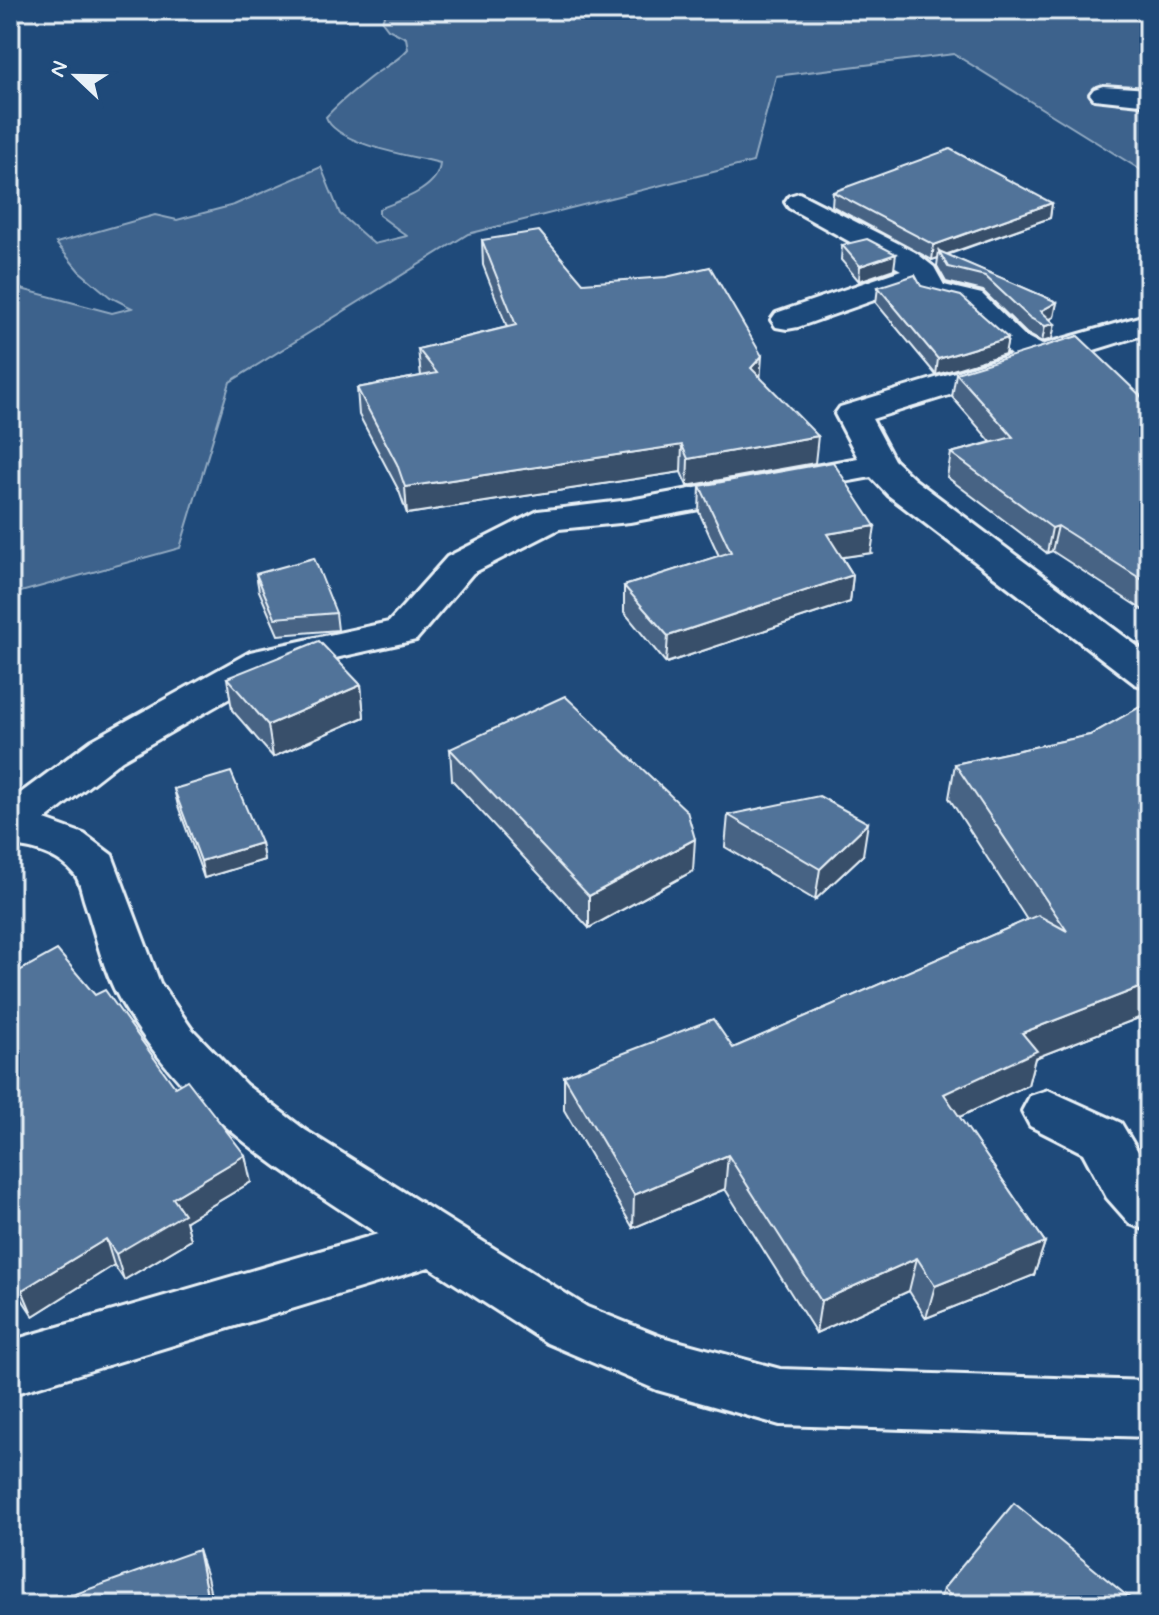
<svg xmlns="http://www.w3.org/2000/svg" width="1159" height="1615" font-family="Mynerve,sans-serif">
<rect width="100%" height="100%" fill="#1f4a7a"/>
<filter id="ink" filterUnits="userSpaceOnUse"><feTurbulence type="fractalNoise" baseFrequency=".0125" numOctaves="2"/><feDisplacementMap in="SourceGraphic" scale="16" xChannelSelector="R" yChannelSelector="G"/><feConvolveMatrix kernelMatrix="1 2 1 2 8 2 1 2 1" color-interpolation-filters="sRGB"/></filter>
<g filter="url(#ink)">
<path fill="#3c628c" stroke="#92aac2" stroke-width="2" d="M392 10H1149V175L954 54 776 76 753 162 468 234 230 382 180 548 10 595V286L112 313 132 308 110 297 79 271 56 243 155 215 177 220 234 205 321 167 340 214 374 244 407 236 379 215V209C399 201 439 189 440 163 413 156 336 145 326 117 339 102 356 89 371 77 384 67 397 62 408 49L406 38 388 29 382 21 385 13Z"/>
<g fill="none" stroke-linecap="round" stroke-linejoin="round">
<defs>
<g id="street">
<path d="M1103 86 1149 89V105L1094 99 1090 94 1094 89Z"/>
<path d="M799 193 915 252 934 267 944 285 982 294 1025 336 1042 345 1149 314V333L872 419 894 460 914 479 1149 655V688L1135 684 888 495 871 477 630 522 559 529 473 573 416 640 277 671 122 760 45 820 84 834 112 855 160 983 191 1028 246 1085 305 1130 587 1307 662 1337 780 1369 1149 1381V1437L780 1425 657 1390 547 1343 429 1267 10 1395V1341L378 1234C274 1166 184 1111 120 1000 103 971 96 935 85 903 82 894 80 881 75 875 59 855 34 848 10 846V801L92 740 250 652 389 622 447 557 538 511 630 500 858 458 835 414 840 407 1011 355 960 308 920 298 914 286 798 327 787 329 776 327 771 320 776 313 901 270 789 208 785 202 789 196Z"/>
<path d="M1048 1090 1121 1123 1149 1170V1231L1130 1224 1107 1198 1083 1153 1030 1126 1022 1111 1030 1096Z"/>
</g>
</defs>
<use href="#street" stroke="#e8f1f8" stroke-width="6"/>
<use href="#street" fill="#1f4a7a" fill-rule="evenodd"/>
</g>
<g fill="#466384" stroke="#e8f1f8" stroke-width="2">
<path d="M833 192 1052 203 1050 218 947 255 1057 302 1054 317 1050 319 1052 339 1042 342 1027 334 983 291 946 282 937 266 938 258 932 260 832 206Z"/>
<path d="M482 240 583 283 760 377 815 463 687 486 681 472 407 514 399 491 359 415 357 388 421 376 418 349 507 327 483 265Z"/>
<path d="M842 245 894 269 859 281 841 260Z"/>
<path d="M921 286 1008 338 1005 354 936 375 876 303 878 287Z"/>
<path d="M956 373 1143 398 1149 396V614L1052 551 1047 553 947 477 951 453 991 442 952 397Z"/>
<path d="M700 486 871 553 842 557 853 575 850 602 666 663 624 612V586L719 556 699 512Z"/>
<path d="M256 574 336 613 338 630 278 635 259 591Z"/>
<path d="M227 678 361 685 364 717 273 757 232 710Z"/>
<path d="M1149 702V1014L1035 1058 1028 1085 959 1117 1045 1242 1034 1275 926 1318 909 1291 816 1333 725 1189 633 1228 564 1110V1076L733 1048 1027 920 949 798 955 764 1090 735Z"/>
<path d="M450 749 693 871 589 928 452 780Z"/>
<path d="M174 789 261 843 264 860 204 878 178 806Z"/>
<path d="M728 815 863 855 815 900 725 847Z"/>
<path d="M10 976 95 995 175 1087 251 1182 186 1221 191 1240 124 1280 114 1265 33 1316 10 1281Z"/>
<path d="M943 1589 1138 1605H938Z"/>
</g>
<g fill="#39506b" stroke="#e8f1f8" stroke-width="2">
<path d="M1052 203 1050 218 942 256 939 251 938 258 932 260 934 245Z"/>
<path d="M896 254 894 269 859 281 860 266Z"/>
<path d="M1057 302 1054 317 1041 324V311Z"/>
<path d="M1055 324 1052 339 1042 342 1045 326Z"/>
<path d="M1008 338 1005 354 936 375 938 359Z"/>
<path d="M762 356 760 383 751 368Z"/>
<path d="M818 436 815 463 687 486 688 459Z"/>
<path d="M682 445 681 472 407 514 405 487Z"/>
<path d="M875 526 871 553 824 560 827 534Z"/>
<path d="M1058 526 1052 551 1047 553 1052 528Z"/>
<path d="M853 575 850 602 666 663 668 636Z"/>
<path d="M361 685 364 717 273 757 268 725Z"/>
<path d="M868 823 863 855 815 900 820 869Z"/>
<path d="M695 839 693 871 589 928V896Z"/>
<path d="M261 843 264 860 204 878 201 861Z"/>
<path d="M1149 984V1014L1035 1058 1028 1085 936 1128 944 1094 1022 1033Z"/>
<path d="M245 1155 251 1182 186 1221 191 1240 124 1280 116 1254 173 1198Z"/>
<path d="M728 1155 725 1189 633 1228 634 1195Z"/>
<path d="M106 1239 114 1265 33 1316 22 1290Z"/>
<path d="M1045 1242 1034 1275 926 1318 935 1286Z"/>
<path d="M917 1258 909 1291 816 1333 821 1301Z"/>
<path d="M198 1550 207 1577 213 1605H209Z"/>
</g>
<g fill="#517399" stroke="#e8f1f8" stroke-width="2">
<path d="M950 149 1052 203 934 245 833 192Z"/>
<path d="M539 231 583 283 666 277 710 267 762 356 751 368 818 436 688 459 682 445 405 487 397 464 357 388 437 373 418 349 516 325 482 240Z"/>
<path d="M867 239 896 254 860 266 842 245Z"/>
<path d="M939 251 1057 302 1041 311 1055 324 1045 326 1030 318 985 276 948 267Z"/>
<path d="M915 275 921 286 961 296 1008 338 938 359 878 287Z"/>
<path d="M1078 336 1143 398 1149 396V584L1058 526 1052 528 951 453 1013 437 956 373Z"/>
<path d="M833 462 875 526 827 534 853 575 668 636 624 586 731 552 700 486Z"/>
<path d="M314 558 336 613 275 618 256 574Z"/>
<path d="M319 641 361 685 268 725 227 678Z"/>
<path d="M565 696 687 811 695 839 589 896 450 749Z"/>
<path d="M1149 702V984L1022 1033 1037 1051 944 1094 1045 1242 935 1286 917 1258 821 1301 728 1155 634 1195 564 1076 713 1019 733 1048 1038 915 1067 931 955 764 1090 735Z"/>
<path d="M231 772 261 843 201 861 174 789Z"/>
<path d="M819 796 868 823 820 869 728 815Z"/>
<path d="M57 950 95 995 105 990 175 1087 187 1080 245 1155 173 1198 184 1214 116 1254 106 1239 22 1290 10 1272V976Z"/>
<path d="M1014 1503 1138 1605H961L943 1589Z"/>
<path d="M198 1550 209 1605H45Z"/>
</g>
</g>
<rect width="1159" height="1615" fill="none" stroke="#1f4a7a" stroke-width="40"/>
<rect x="20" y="20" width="1119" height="1575" fill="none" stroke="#e8f1f8" stroke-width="3" filter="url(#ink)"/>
<g transform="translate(76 76) rotate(292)" stroke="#1f4a7a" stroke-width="6" paint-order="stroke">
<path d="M0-6L14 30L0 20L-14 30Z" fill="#e8f1f8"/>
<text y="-12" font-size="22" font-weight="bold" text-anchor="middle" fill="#e8f1f8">N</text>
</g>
</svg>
